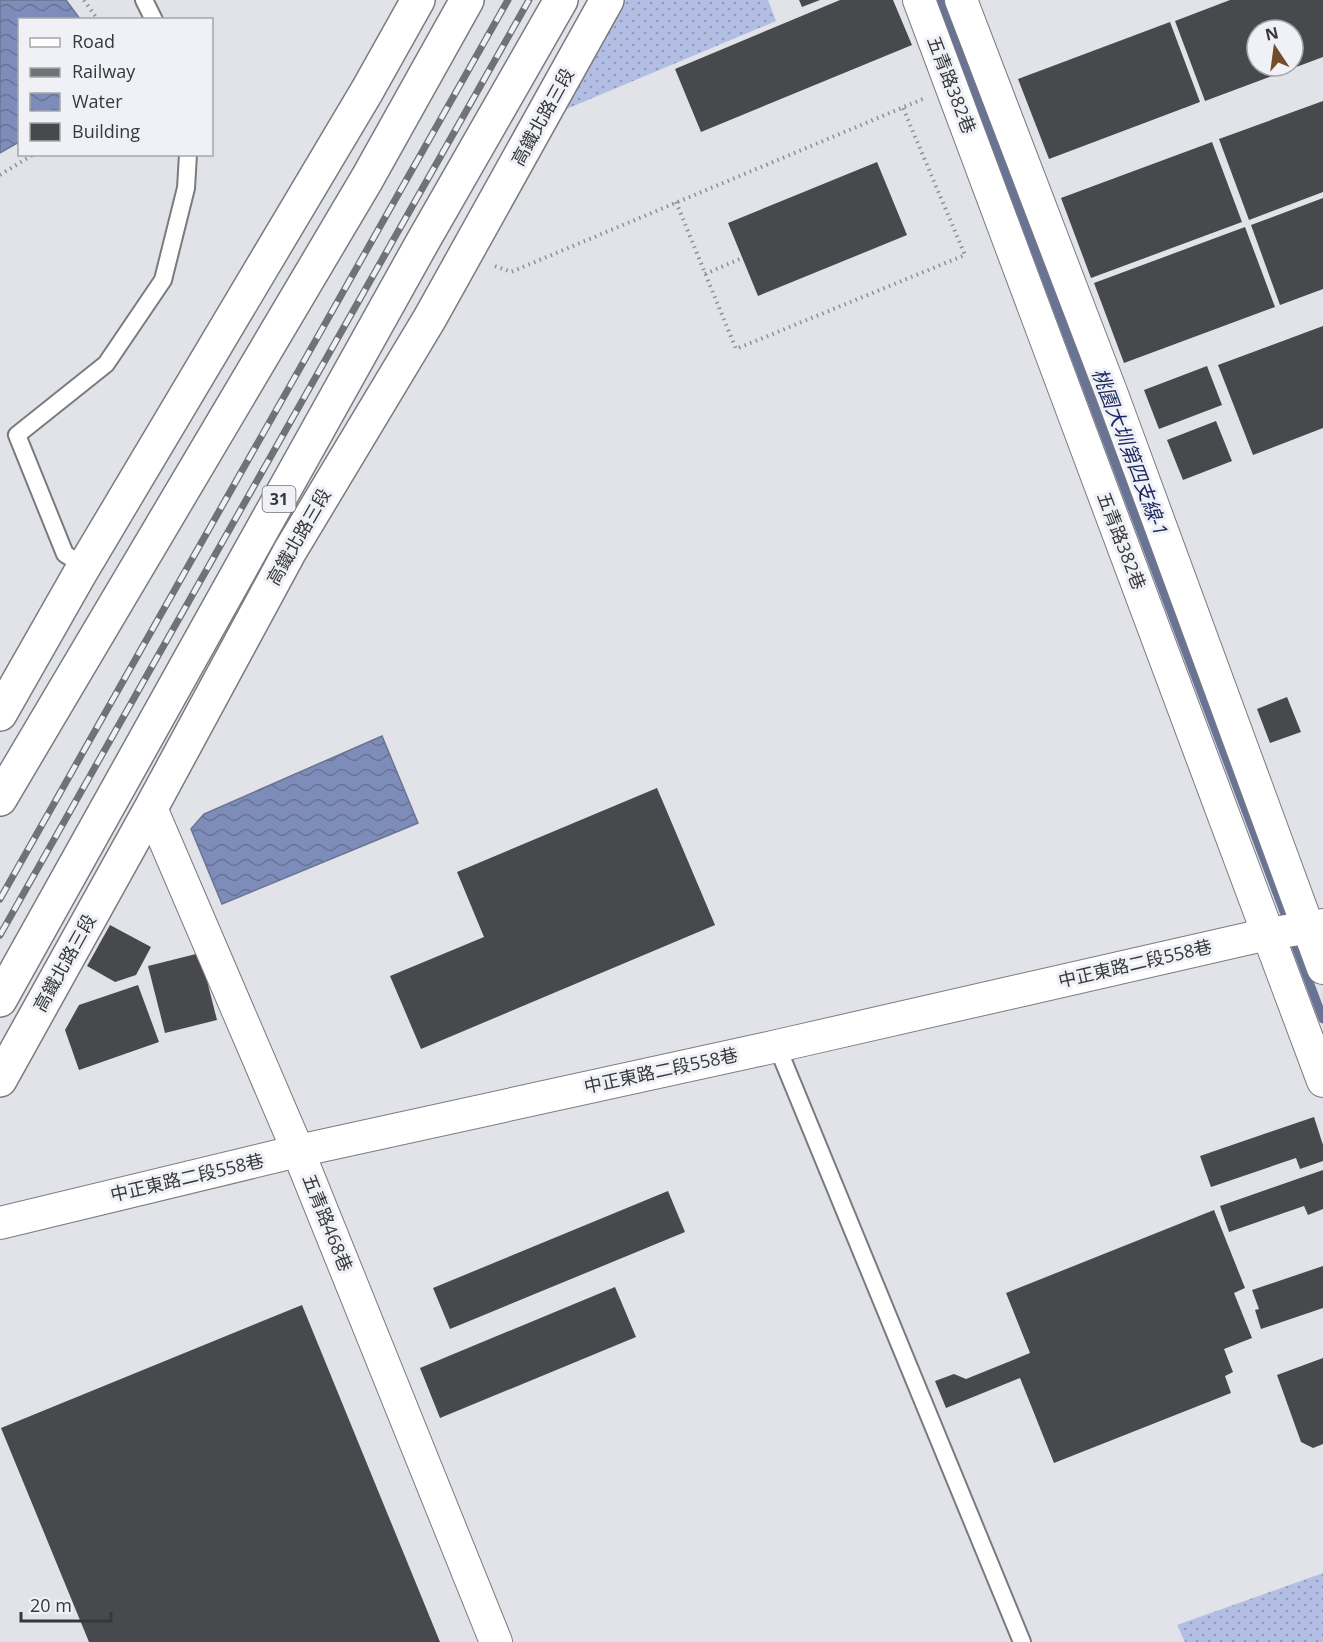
<svg xmlns="http://www.w3.org/2000/svg" width="1323" height="1642" font-family="'Open Sans','Noto Sans TC',sans-serif">
<defs>
<pattern id="grass-dots" width="8" height="8" patternUnits="userSpaceOnUse" patternTransform="scale(1.5)"><rect width="8" height="8" fill="#b2bee4"/><path d="M2 2h.1M6 6h.1" fill="none" stroke="#929bba" stroke-width="1.8" stroke-linecap="round"/></pattern>
<pattern id="water-waves" width="16" height="10" patternUnits="userSpaceOnUse" patternTransform="scale(1.5)"><rect width="16" height="10" fill="#7e8cb9"/><path d="M0 5q4-4 8 0t8 0" fill="none" stroke="#687397"/></pattern>
</defs>
<rect width="100%" height="100%" fill="#e1e3e9"/>
<g fill="url(#grass-dots)">
<path d="M626 0H768L776 21 564 110Z"/>
<path d="M1323 1573V1642H1185L1177 1625Z"/>
</g>
<g fill="url(#water-waves)" stroke="#697393" stroke-width="1.5">
<path d="M0 0H66L80 19 20 20 19 142 0 153Z"/>
<path d="M382 736 418 823 222 904 191 829 204 814Z"/>
</g>
<g fill="none" stroke-linecap="round" stroke-linejoin="round">
<g stroke="#697393" stroke-width="9">
<path d="M941 0 1286 917"/>
<path d="M1296 947 1323 1019"/>
</g>
</g>
<g fill="#47494d" fill-rule="evenodd">
<path d="M799 0H820L802 7Z"/>
<path d="M840 0H893L912 45 701 132 675 69Z"/>
<path d="M1230 0H1323V57L1205 101 1175 21ZM1257 30H1293V66H1257Z"/>
<path d="M1170 22 1200 102 1049 159 1018 79Z"/>
<path d="M1323 101V192L1249 220 1219 139Z"/>
<path d="M1212 142 1242 222 1091 278 1061 198Z"/>
<path d="M877 162 907 235 758 296 728 223Z"/>
<path d="M1323 198V289L1280 305 1251 225Z"/>
<path d="M1245 227 1275 307 1124 363 1094 283Z"/>
<path d="M1323 326V428L1253 455 1218 365Z"/>
<path d="M1207 366 1222 405 1159 429 1144 390Z"/>
<path d="M1216 421 1232 461 1183 480 1167 440Z"/>
<path d="M1287 697 1301 732 1270 743 1257 709Z"/>
<path d="M657 788 715 925 421 1049 390 976 484 937 457 872Z"/>
<path d="M110 925 151 947 136 975 115 982 87 966Z"/>
<path d="M200 953 217 1020 165 1033 148 966Z"/>
<path d="M138 985 159 1042 79 1070 65 1030 79 1005Z"/>
<path d="M1314 1117 1323 1145V1161L1300 1169 1296 1158 1211 1187 1200 1156Z"/>
<path d="M1323 1170V1209L1308 1215 1304 1206 1229 1232 1220 1206Z"/>
<path d="M668 1191 685 1232 450 1329 433 1288Z"/>
<path d="M1214 1210 1245 1288 1234 1293 1252 1338 1224 1349 1233 1372 1225 1376 1231 1393 1054 1463 1020 1378 946 1408 935 1381 954 1374 966 1379 1030 1353 1006 1293Z"/>
<path d="M1323 1266V1308L1261 1329 1255 1310 1259 1309 1252 1290Z"/>
<path d="M615 1287 636 1337 440 1418 420 1368Z"/>
<path d="M302 1305 440 1642H89L1 1428Z"/>
<path d="M1323 1358V1444L1313 1448 1301 1442 1277 1375Z"/>
</g>
<g fill="none" stroke-linecap="round" stroke-linejoin="round">
<defs>
<g id="lane">
<path d="M144 0 154 20"/>
<path d="M84 566 65 554 17 435 106 364 163 280 186 188 188 154"/>
<path d="M777 1046 1022 1642"/>
</g>
<g id="street">
<path d="M919 0 1323 1081"/>
<path d="M961 0 1113 397 1323 968"/>
<path d="M151 808 298 1151 496 1642"/>
<path d="M0 1223 298 1151 777 1046 1268 934 1323 925"/>
</g>
<g id="primary">
<path d="M0 714 79 575 367 91 418 0"/>
<path d="M0 799 367 179 467 0"/>
<path d="M0 1000 422 243 561 0"/>
<path d="M0 1080 151 808 290 551 430 318 607 0"/>
</g>
</defs>
<use href="#lane" stroke="#7a7b80" stroke-width="20"/>
<use href="#street" stroke="#7a7b80" stroke-width="34"/>
<use href="#primary" stroke="#7a7b80" stroke-width="36"/>
<g stroke="#8e9094" stroke-width="4" stroke-dasharray="1.5 4.5" stroke-linecap="butt">
<path d="M84 0 98 20"/>
<path d="M0 175 34 154"/>
<path d="M676 202 736 349 965 255 903 108"/>
<path d="M495 266 511 272 923 99"/>
<path d="M705 274 742 258"/>
</g>
<use href="#lane" stroke="#fff" stroke-width="16"/>
<use href="#street" stroke="#fff" stroke-width="32"/>
<use href="#primary" stroke="#fff" stroke-width="33"/>
<defs>
<g id="rail">
<path d="M0 899 508 0"/>
<path d="M0 935 529 0"/>
</g>
</defs>
<use href="#rail" stroke="#717275" stroke-width="7"/>
<use href="#rail" stroke="#eff1f6" stroke-width="4.5" stroke-dasharray="14" stroke-linecap="butt"/>
</g>
<g text-anchor="middle" stroke-width="6" stroke-linejoin="round" paint-order="stroke">
<rect fill="#eff1f6" stroke="#6e7072" stroke-width="1.5" x="262.5" y="486" width="33" height="26" rx="4.5"/>
<g font-size="16" font-weight="bold" fill="#37383a">
<text x="279" y="505">31</text>
</g>
<g font-size="18" fill="#37383a" stroke="#eff1f6">
<text transform="translate(951 85) rotate(69)" y="6">五青路382巷</text>
<text transform="translate(543 117) rotate(-61)" y="6">高鐵北路三段</text>
<text transform="translate(299 537) rotate(-60)" y="6">高鐵北路三段</text>
<text transform="translate(1121 541) rotate(69)" y="6">五青路382巷</text>
<text transform="translate(65 963) rotate(-61)" y="6">高鐵北路三段</text>
<text transform="translate(1135 964) rotate(-13)" y="6">中正東路二段558巷</text>
<text transform="translate(661 1071) rotate(-12)" y="6">中正東路二段558巷</text>
<text transform="translate(187 1178) rotate(-13)" y="6">中正東路二段558巷</text>
<text transform="translate(327 1223) rotate(68)" y="6">五青路468巷</text>
</g>
<g font-size="20" font-style="italic" fill="#1d285f" stroke="#eff1f6">
<text transform="translate(1130 452) rotate(69)" y="7">桃園大圳第四支線-1</text>
</g>
</g>
<rect x="18" y="18" width="195" height="138" fill="#eff1f6" stroke="#a5a7ab" stroke-width="1.5"/>
<rect x="30" y="38" width="30" height="9" fill="#ffffff" stroke="#a5a7ab" stroke-width="1.5"/>
<text x="72" y="48" font-size="18" fill="#37383a">Road</text>
<rect x="30" y="68" width="30" height="9" fill="#717275" stroke="#a5a7ab" stroke-width="1.5"/>
<text x="72" y="78" font-size="18" fill="#37383a">Railway</text>
<rect x="30" y="93" width="30" height="18" fill="url(#water-waves)" stroke="#a5a7ab" stroke-width="1.5"/>
<text x="72" y="108" font-size="18" fill="#37383a">Water</text>
<rect x="30" y="123" width="30" height="18" fill="#47494d" stroke="#a5a7ab" stroke-width="1.5"/>
<text x="72" y="138" font-size="18" fill="#37383a">Building</text>
<g transform="translate(1275 48) rotate(347)"><circle r="28" fill="#eff1f6" stroke="#a5a7ab" stroke-width="1.5"/>
<path d="M0-4.5L10 22L0 15L-10 22Z" fill="#734c2a"/>
<text y="-9" font-size="16" font-weight="bold" text-anchor="middle" fill="#37383a">N</text>
</g>
<path d="M21 1612v9h90v-9" fill="none" stroke="#37383a" stroke-width="3"/>
<text x="30" y="1612" font-size="18" fill="#37383a" stroke="#eff1f6" stroke-width="4.5" paint-order="stroke">20 m</text>
</svg>
